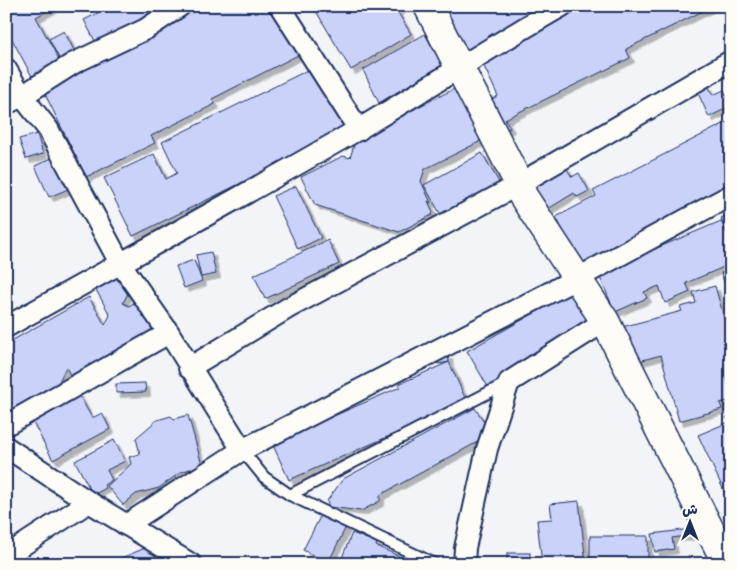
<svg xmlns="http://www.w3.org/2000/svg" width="737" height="570" font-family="'Patrick Hand','Playpen Sans Arabic',sans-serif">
<defs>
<filter id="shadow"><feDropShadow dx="4.5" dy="4.5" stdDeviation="0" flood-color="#0004"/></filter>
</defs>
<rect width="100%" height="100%" fill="#f3f4f8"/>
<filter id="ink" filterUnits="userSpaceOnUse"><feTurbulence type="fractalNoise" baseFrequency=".02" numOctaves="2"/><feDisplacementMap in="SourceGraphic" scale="10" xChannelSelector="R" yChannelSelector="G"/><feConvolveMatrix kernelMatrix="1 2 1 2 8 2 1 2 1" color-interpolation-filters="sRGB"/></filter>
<g filter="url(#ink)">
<g fill="#cbd2fa" stroke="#1b2f5e" filter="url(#shadow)">
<path d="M6 6H56L36 17 63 67 35 82 6 28Z"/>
<path d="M94 6H170L97 45 84 20 98 13Z"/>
<path d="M290 6 350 130 133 236 104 178 154 154 166 179 177 173 162 142 308 70 300 54 212 99 215 104 151 136 155 143 86 177 41 86 200 6Z"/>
<path d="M313 6H358L361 12 365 10 363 6H405L397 11 411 34 351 70Z"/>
<path d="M435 6H556L460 55Z"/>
<path d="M586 6H713L626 49 630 58 505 119 510 128 497 134 482 104 498 96 480 58Z"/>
<path d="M64 31 77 56 62 64 49 39Z"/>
<path d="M425 34 442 65 379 103 363 70Z"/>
<path d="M466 83 485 123 479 142 425 169 421 181 431 203 428 201 433 212 432 215 399 232 315 205 301 177 343 156 350 158 354 145 346 143Z"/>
<path d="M708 85 713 95 724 90 731 106 709 117 697 91Z"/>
<path d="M731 120V186L576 266 562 238 566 236 556 217 596 196 593 191Z"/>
<path d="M37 134 43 154 26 159 19 139Z"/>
<path d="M482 153 500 184 442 217 424 185Z"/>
<path d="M58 155 73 187 49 197 35 166Z"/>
<path d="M565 166 572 177 579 173 589 191 577 197 574 193 548 209 533 185Z"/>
<path d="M296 186 321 238 298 249 273 196Z"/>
<path d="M728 215 731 222 729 241 721 218Z"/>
<path d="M721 221 731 244V264L686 283 690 292 665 303 659 286 644 292 647 298 615 312 598 273Z"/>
<path d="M328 240 339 264 265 299 254 275Z"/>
<path d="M211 252 216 274 201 277 196 255Z"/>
<path d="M194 260 202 281 184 288 176 266Z"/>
<path d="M731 270V302L721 273Z"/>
<path d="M121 273 130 289 123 303 129 306 140 299 158 330 72 379 66 367 56 388 6 414V344L89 297 105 325 110 315 95 288Z"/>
<path d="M715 286 731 343V375L726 377 728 385 731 384V400L720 403 722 409 679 421 661 355 632 363 622 327 682 311 680 307 696 303 693 292Z"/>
<path d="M579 288 598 321 488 387 467 351Z"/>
<path d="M448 355 449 362 438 364 436 357Z"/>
<path d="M449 362 467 402 289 480 272 443 400 387 399 384Z"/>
<path d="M145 383 146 392 116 393V384Z"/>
<path d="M78 393 92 418 102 413 110 429 53 460 31 419Z"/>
<path d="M475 408 487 426 485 438 380 495V501L361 511 329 507 327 501 343 479Z"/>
<path d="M188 415 202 465 181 472 159 488 136 494 123 505 107 486 131 464 129 457 140 454 136 438 157 420 171 416 174 419Z"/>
<path d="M731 415V506L698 435 729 422 726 417Z"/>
<path d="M114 440 125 461 107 470 112 480 104 485 106 488 93 495 75 461Z"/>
<path d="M579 501 586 564H542L537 520 552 519 550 504Z"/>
<path d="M321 515 346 527 328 563 303 550Z"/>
<path d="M698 528 699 534 672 538 674 549 655 552 652 534Z"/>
<path d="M352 533 377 543 376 546 417 564H345L346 561 341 560Z"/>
<rect x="590" y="536" width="58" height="28"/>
<path d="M150 546 163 555 156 564H107Z"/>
<rect x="507" y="553" width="23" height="11"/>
</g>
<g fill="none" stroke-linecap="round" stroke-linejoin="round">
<defs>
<g id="lane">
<path d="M242 450 264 477 290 495 435 564"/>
<path d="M290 495 509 382"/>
<path d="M706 564 723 562"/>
</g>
<g id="street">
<path d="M280 6 359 130"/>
<path d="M6 69 22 96 48 129 120 263 169 333 242 450"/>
<path d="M6 104 22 96 74 63 146 29 180 6"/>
<path d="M6 327C124 261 242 197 359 129 427 89 493 45 562 6"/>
<path d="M189 368 288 308 505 192 731 61"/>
<path d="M6 425 169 333"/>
<path d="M6 447 89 502 191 564"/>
<path d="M126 525 242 450 576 279 731 195"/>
<path d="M6 556 89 502"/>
<path d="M464 564 465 548 487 449 509 382 605 321"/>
</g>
<path id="secondary" d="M428 6 519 184 523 196 605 321 727 564"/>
</defs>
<use href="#lane" stroke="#1b2f5e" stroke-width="14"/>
<use href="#street" stroke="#1b2f5e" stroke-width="24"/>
<use href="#secondary" stroke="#1b2f5e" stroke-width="31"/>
<use href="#lane" stroke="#fdfcf7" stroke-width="10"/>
<use href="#street" stroke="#fdfcf7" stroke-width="20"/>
<use href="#secondary" stroke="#fdfcf7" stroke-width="28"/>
</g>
</g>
<rect width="737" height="570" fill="none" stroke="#fdfcf7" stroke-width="25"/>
<rect x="12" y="12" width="712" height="545" fill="none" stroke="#1b2f5e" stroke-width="2" filter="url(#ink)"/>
<g transform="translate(690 522)" stroke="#fdfcf7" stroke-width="4" paint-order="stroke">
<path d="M0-4L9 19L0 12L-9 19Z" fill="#1b2f5e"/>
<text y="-8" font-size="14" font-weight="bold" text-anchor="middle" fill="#1b2f5e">ش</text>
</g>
</svg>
